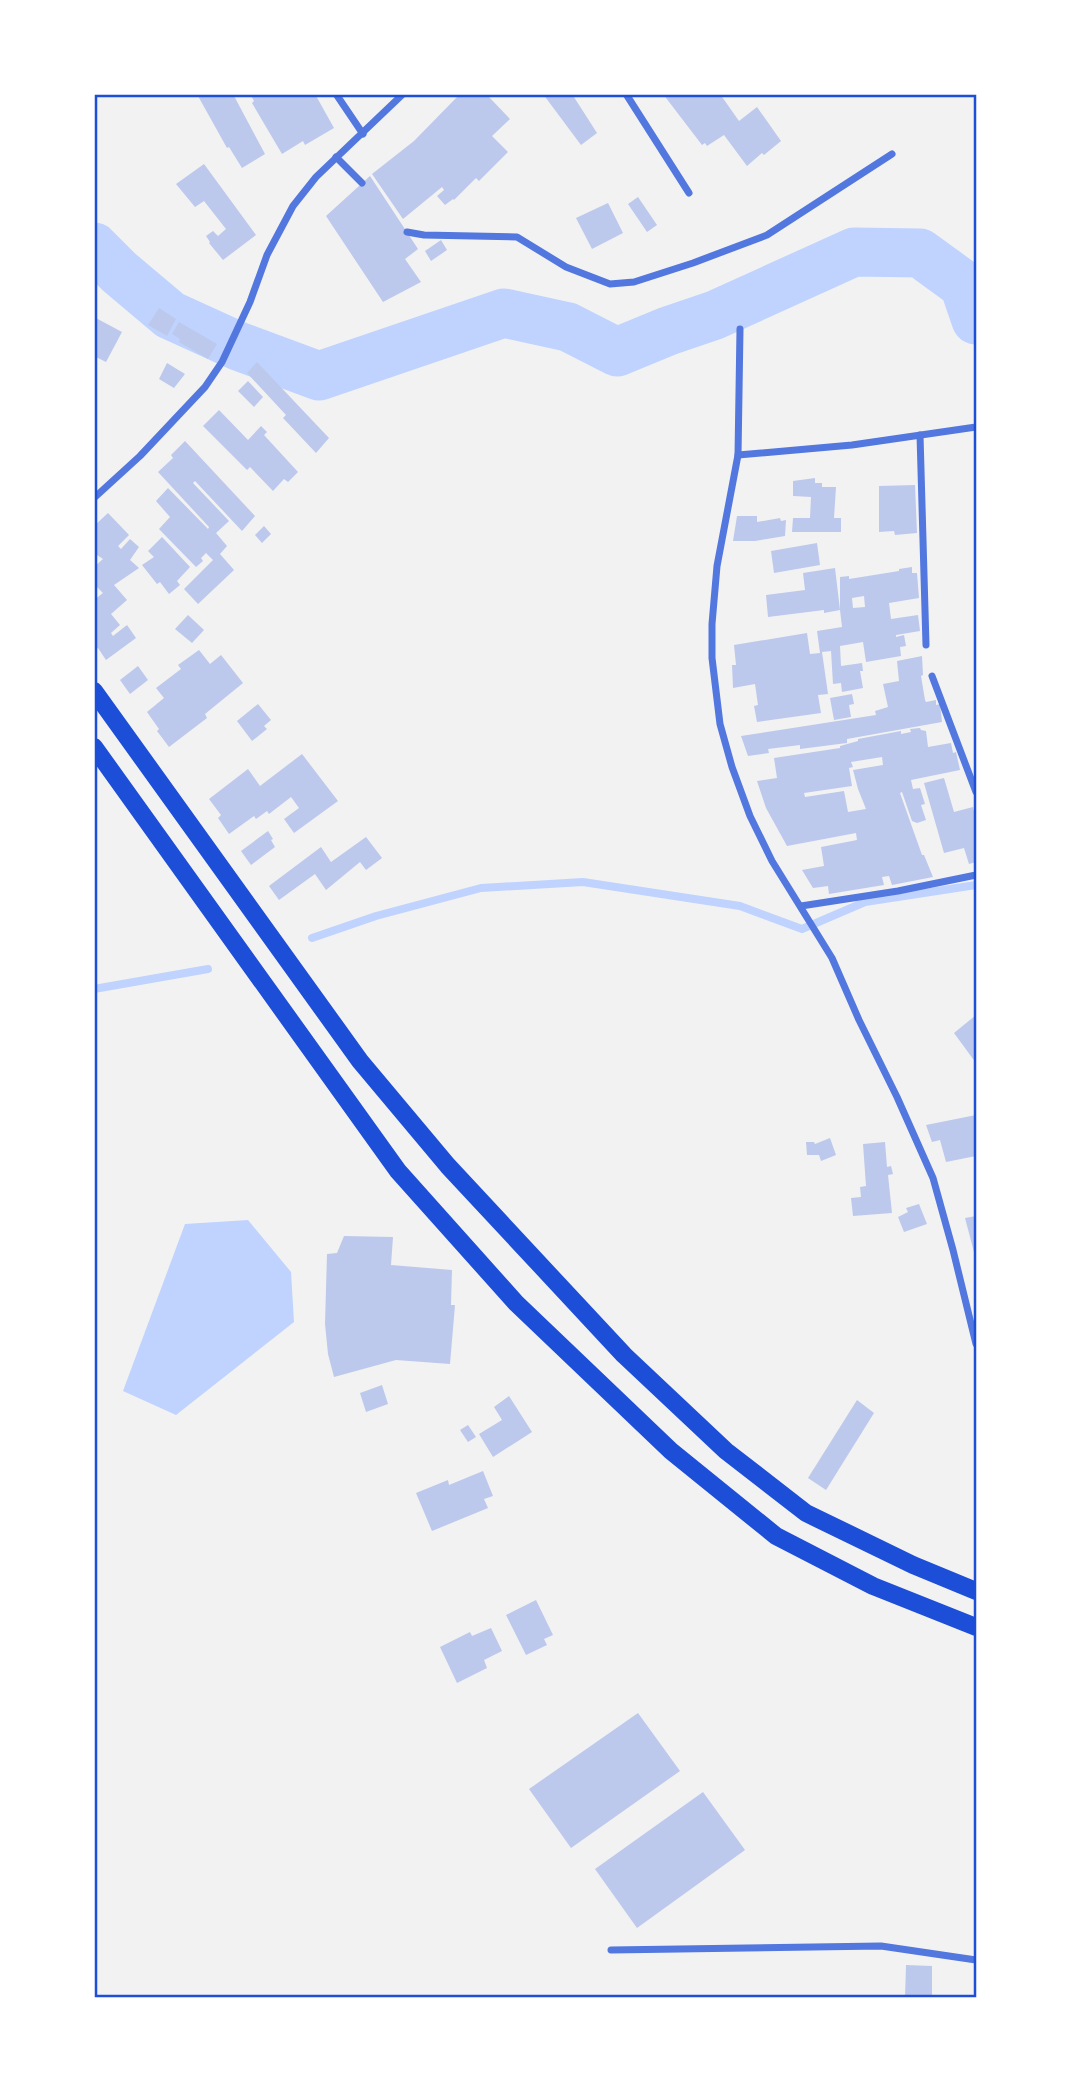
<svg xmlns="http://www.w3.org/2000/svg" width="1071" height="2092" font-family="'Alegreya Sans',sans-serif">
<rect width="100%" height="100%" fill="#f2f2f2"/>
<path fill="#bfd3fe" d="M248 1220 291 1272 294 1322 176 1415 123 1391 185 1224Z"/>
<g fill="none" stroke-linecap="round" stroke-linejoin="round">
<g stroke="#bfd3fe" stroke-width="8">
<path d="M312 938 376 916 481 888 583 882 740 906 802 929 865 902 976 885"/>
<path d="M94 989 208 969"/>
</g>
<path stroke="#bfd3fe" stroke-width="49" d="M94 247 119 272 170 315 238 346 319 376 504 313 568 327 617 352 668 331 715 315 854 252 920 253 964 285 976 320"/>
</g>
<g fill="#bdc9ec" fill-rule="evenodd">
<path d="M200 94H233L265 154 242 168 229 147 227 148 198 96Z"/>
<path d="M250 94H315L334 128 305 145 303 141 282 154 252 103 254 101Z"/>
<path d="M460 94H492L489 97 510 119 492 136 508 152 479 181 476 178 454 200 453 199 445 205 437 196 444 190 442 187 403 219 372 174 414 141Z"/>
<path d="M543 94H572L597 133 581 145Z"/>
<path d="M663 94H720L739 121 757 107 781 141 764 155 762 153 747 166 724 135 707 146 705 143 702 145Z"/>
<path d="M204 164 256 235 223 260 209 243 210 242 206 236 213 231 218 236 226 229 204 201 195 207 176 184Z"/>
<path d="M370 176 418 249 405 259 421 282 383 302 326 216Z"/>
<path d="M638 197 657 225 647 232 628 204Z"/>
<path d="M608 203 623 233 592 249 576 218Z"/>
<path d="M441 240 447 250 431 261 425 251Z"/>
<path d="M159 308 176 319 167 336 148 325Z"/>
<path d="M94 317 122 332 106 362 94 356Z"/>
<path d="M179 322 217 344 208 359 179 342 180 339 172 334Z"/>
<path d="M257 362 329 438 316 453 283 418 286 415 247 373Z"/>
<path d="M167 363 185 374 174 388 159 379Z"/>
<path d="M248 381 263 397 254 407 238 391Z"/>
<path d="M219 410 248 440 261 426 267 432 264 435 298 472 288 482 284 479 273 491 250 467 247 470 203 426Z"/>
<path d="M185 441 255 516 242 531 195 481 193 483 229 521 216 533 227 546 220 554 234 570 198 604 184 589 213 560 206 553 201 558 203 561 196 567 159 529 170 517 156 501 168 488 208 529 209 527 158 472 173 458 171 455Z"/>
<path d="M815 478V483H822V487H836L834 518H841V532H792L793 518H810L811 497 793 496V481Z"/>
<path d="M915 485 917 533 895 535 894 531 879 532V486Z"/>
<path d="M108 513 129 535 118 546 121 549 130 539 139 547 130 560 139 568 114 585 127 600 111 614 120 625 111 633 113 636 127 625 136 638 106 660 98 648 94 650V600L103 593 94 584V567L103 559 94 553V526Z"/>
<path d="M737 516H757V522L780 518 781 521 786 520 785 536 755 541H733Z"/>
<path d="M264 526 271 534 262 543 255 535Z"/>
<path d="M162 537 190 567 177 581 180 585 169 594 160 582 157 584 142 565 154 557 148 551Z"/>
<path d="M817 543 820 565 774 573 771 551Z"/>
<path d="M912 567V573H917L919 598 889 603 891 619 918 615 920 631 896 635V637L904 635 906 646 900 647 901 656 866 662 863 642 840 646 841 666 862 663 863 671H860L863 688 842 692 841 683 833 684 831 651 822 652 828 694 818 695 821 713 757 722 754 706 758 705 755 684 733 688 732 665H736L734 645 807 633 810 654 820 653 817 631 842 627 840 610 824 613V610L768 617 766 595 805 590 803 573 835 568 840 610V577L849 576V579L899 571V569ZM864 596 865 607 853 608 852 598Z"/>
<path d="M188 615 204 630 192 643 175 629Z"/>
<path d="M199 650 210 664 221 655 243 683 205 714 207 718 169 747 157 731 159 729 147 712 164 698 156 688 181 669 178 665Z"/>
<path d="M922 656 923 675 921 676 925 700 926 702 936 700V705L940 704 942 722 847 739V743L800 749V745L768 749 769 753 748 756 741 736 876 715 875 711 888 707 883 684 899 681 897 661Z"/>
<path d="M138 666 148 680 130 694 120 680Z"/>
<path d="M852 694 854 704 849 705 851 717 834 720 830 698Z"/>
<path d="M258 704 271 720 264 726 267 729 252 741 237 721Z"/>
<path d="M920 728 921 730 926 731 928 747 951 743 953 753 956 752 960 770 911 780 913 789 920 788 925 804 921 805 926 820 917 823 912 821 902 792 900 793 922 855H924L933 877 892 885 889 876 882 877 884 885 829 894 828 886 813 888 802 870 824 866 821 847 857 840 856 833 787 846 766 808 757 781 777 778 774 758 840 748V746L858 741V739L901 731V734L911 732 910 729ZM882 757 883 765 853 770 858 789 866 809 848 812 844 791 805 797 804 793 852 786 849 768 853 767 851 762Z"/>
<path d="M302 754 338 801 294 833 284 819 299 808 291 797 269 814 267 811 256 819 254 816 229 834 218 818 221 815 209 799 248 769 260 786Z"/>
<path d="M944 778 954 812 973 807 976 820V862L969 864 964 848 944 853 924 783Z"/>
<path d="M268 831 273 839 271 840 275 847 251 865 241 851Z"/>
<path d="M366 837 382 858 366 870 360 862 326 890 315 874 279 900 269 886 321 847 331 862Z"/>
<path d="M976 1015V1063L954 1033Z"/>
<path d="M976 1115V1156L946 1162 940 1140 932 1142 926 1125Z"/>
<path d="M830 1138 836 1155 821 1161 819 1155H807L806 1142H814L815 1144Z"/>
<path d="M885 1142 887 1167 891 1166 893 1174 888 1175 892 1213 853 1216 851 1198 861 1197 860 1187 866 1186 863 1144Z"/>
<path d="M919 1204 927 1224 904 1232 898 1217 908 1212 906 1208Z"/>
<path d="M976 1216V1256H975L965 1218Z"/>
<path d="M344 1236 393 1237 391 1265 452 1270 451 1305H455L450 1364 396 1360 334 1377 328 1354 325 1324 327 1254 337 1253Z"/>
<path d="M382 1385 388 1404 366 1412 360 1393Z"/>
<path d="M509 1396 532 1432 493 1457 479 1434 502 1420 494 1407Z"/>
<path d="M857 1400 874 1413 826 1490 808 1478Z"/>
<path d="M468 1425 476 1437 468 1442 460 1430Z"/>
<path d="M483 1471 493 1496 484 1499 488 1508 432 1531 416 1493 448 1480 449 1485Z"/>
<path d="M536 1600 553 1635 544 1639 547 1645 526 1655 506 1615Z"/>
<path d="M491 1628 502 1651 484 1660 487 1668 457 1683 440 1647 470 1632 472 1636Z"/>
<path d="M638 1713 680 1771 571 1848 529 1789Z"/>
<path d="M703 1792 745 1850 637 1928 595 1869Z"/>
<path d="M906 1965 932 1966V1997H905Z"/>
</g>
<g fill="none" stroke-linecap="round" stroke-linejoin="round">
<g stroke="#5277de" stroke-width="7">
<path d="M336 94 363 134"/>
<path d="M626 94 689 193"/>
<path d="M336 157 362 183"/>
<path d="M407 232 424 235 517 237 566 267 610 284 634 282 693 263 767 235 892 154"/>
<path d="M740 329 738 455 717 566 712 624V658L720 724 732 767 750 816 772 861 832 958 859 1020 897 1097 933 1178 953 1250 976 1344"/>
<path d="M920 435 926 645"/>
<path d="M738 455 852 445 976 427"/>
<path d="M94 498 140 456 205 387 222 362 250 302 267 255 293 206 316 177 403 94"/>
<path d="M932 676 976 792"/>
<path d="M801 906 898 891 976 875"/>
<path d="M611 1950 881 1946 976 1960"/>
</g>
<g stroke="#1d4ed8" stroke-width="18">
<path d="M94 691 360 1061 448 1166 624 1355 726 1451 806 1513 913 1565 976 1591"/>
<path d="M94 747 398 1171 516 1303 671 1451 776 1536 873 1586 976 1627"/>
</g>
</g>
<rect width="1071" height="2092" fill="none" stroke="#ffffff" stroke-width="192"/>
<rect x="96" y="96" width="879" height="1900" fill="none" stroke="#1d4ed8" stroke-width="2.5"/>
</svg>
